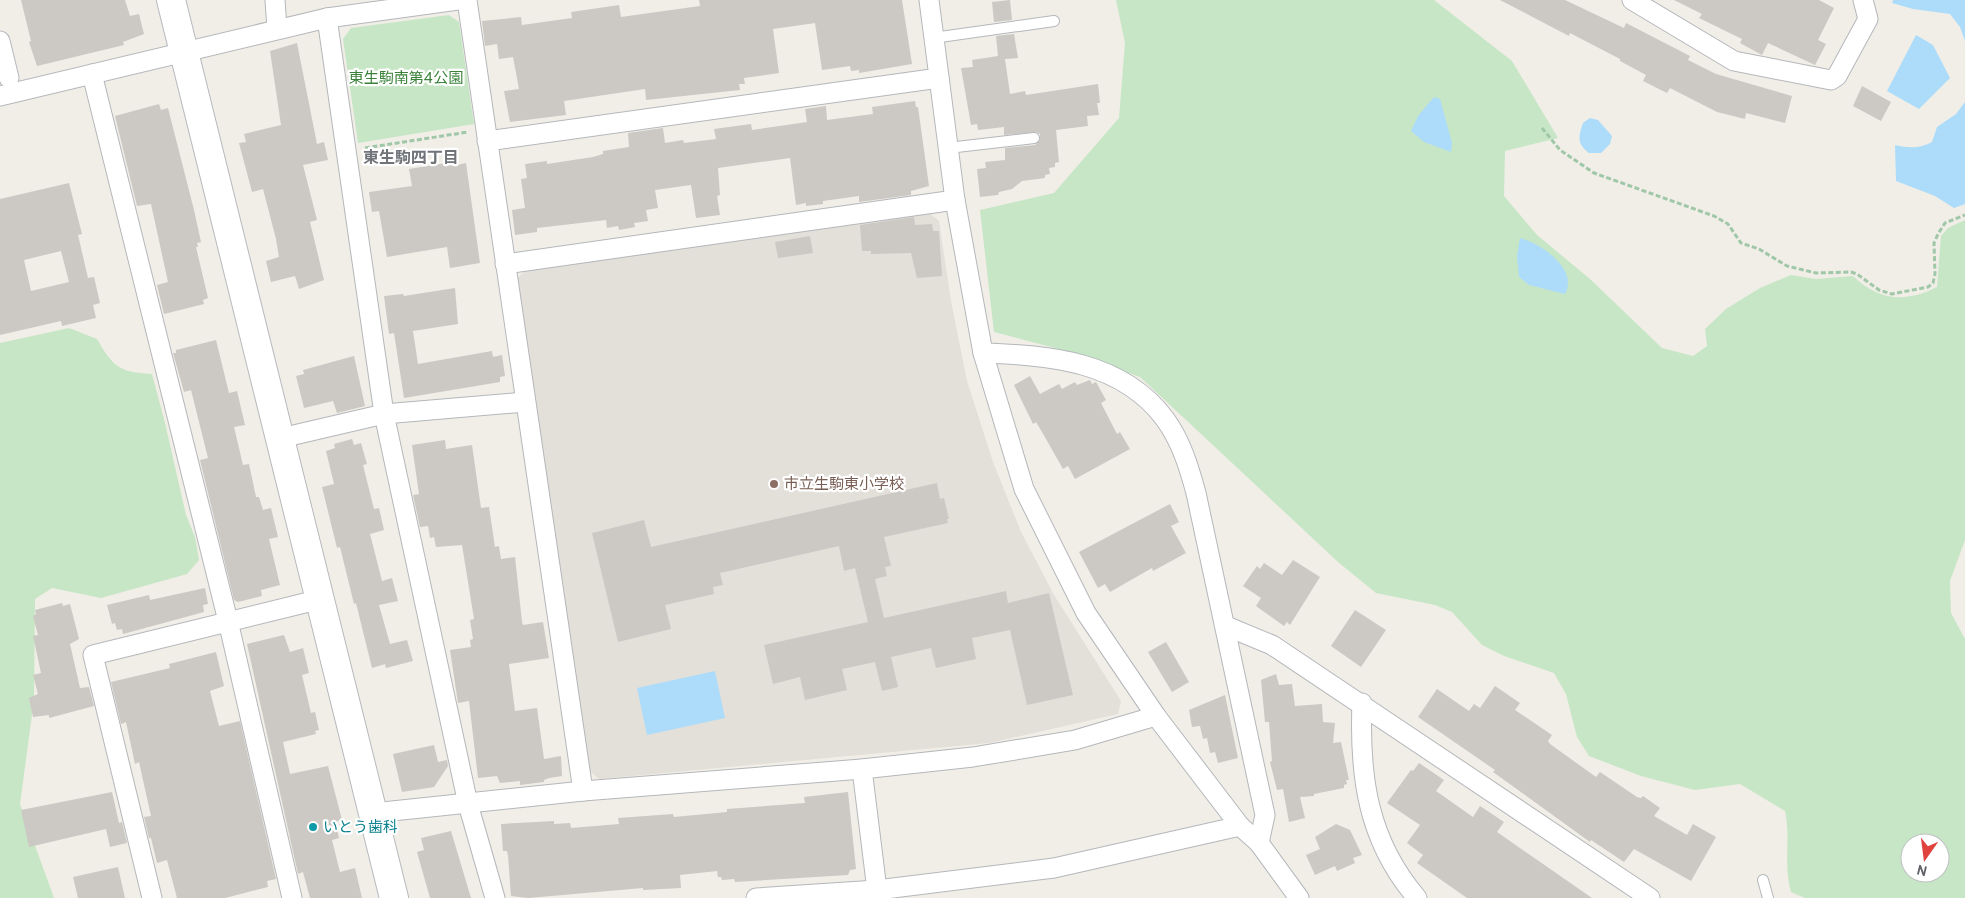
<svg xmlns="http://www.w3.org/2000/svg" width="1965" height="898" font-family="Overpass,'Noto Sans JP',sans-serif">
<rect width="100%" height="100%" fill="#f0eee7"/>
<path fill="#e3dfd9" d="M929 213 939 221 951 301 967 381 993 462 1021 532 1054 595 1121 701 1118 714 989 743 599 779 590 771 548 505 517 279 526 269Z"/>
<g fill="#c7e6c6" fill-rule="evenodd">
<path d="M1116 0H1434L1512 61 1558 138 1505 151 1504 196 1537 235 1590 279 1662 348 1693 356 1707 346 1705 329 1726 309 1760 288 1791 275 1816 279 1853 276C1879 301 1905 303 1937 287L1941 236 1948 228 1965 220V540L1950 581 1951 613 1965 639V898H1805L1791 892C1783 865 1791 838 1785 811L1740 784 1695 790 1641 776 1589 756 1577 737 1566 694 1554 673 1504 656 1482 645 1452 612 1435 605 1376 593 1338 562 1140 377 1066 351 994 332 980 210 1054 193 1119 118 1125 43ZM1910 843H1940V873H1910Z"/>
<path d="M449 15 459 22 474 124 358 143 343 39 351 28Z"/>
<path d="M69 328 97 339C113 367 119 372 152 374L165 423 186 515 195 537 199 560 187 574 101 598 52 588 35 599 34 700 20 804 54 898H0V343Z"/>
</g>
<g fill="#addcfa">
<path d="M1893 0H1965V41L1960 27 1950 14 1913 9 1892 3Z"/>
<path d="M1916 35 1933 45 1950 78 1919 109 1887 91Z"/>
<path d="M1434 97 1440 99 1452 143 1451 152 1424 142 1411 131 1418 116Z"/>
<path d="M1965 102V204L1954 208 1935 196 1896 181 1895 145C1909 148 1919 149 1932 142L1937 127 1956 114Z"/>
<path d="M1590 118 1598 120 1612 136 1610 144 1601 153H1589C1577 144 1578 137 1583 123Z"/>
<path d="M1520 238C1540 243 1579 269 1565 294L1529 285 1519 277 1517 256Z"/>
<path d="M715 671 725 718 647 735 637 688Z"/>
</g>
<g fill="#ccc8c4" fill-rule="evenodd">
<path d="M21 0H125L130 16 139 14 144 34 123 42 124 45 37 66 29 42 31 41Z"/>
<path d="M699 0H902L912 64 859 73V70L851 71 850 66 822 70 815 23 773 29 779 73 744 78 745 84H739L740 90 646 100 645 89 564 101 566 115 510 122 504 91 519 89 513 57 499 59 497 44 485 46 482 21 521 17 522 25 572 18 571 12 619 5 621 17 700 6Z"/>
<path d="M1010 0 1012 20 994 22 992 2Z"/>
<path d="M1500 0H1565L1624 28 1626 23 1690 56 1688 60 1716 74 1792 96 1785 123 1746 113 1745 119 1717 112 1670 88 1667 93 1643 81 1646 75 1620 61V59L1570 33 1569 36Z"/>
<path d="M1674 0H1819L1834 8 1818 40 1826 44 1815 65 1768 43 1762 55 1740 43 1742 39 1699 18 1702 14Z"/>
<path d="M1014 34 1018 58 1005 59 1010 94 1025 91 1026 95 1098 84 1100 103H1097L1099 115 1087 116 1088 126 1056 130 1059 162 1055 163V167L1049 168 1050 174 1045 175V178L1022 181 1012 189 999 192 998 195 980 197 977 169 986 168 985 162 1005 160V148L1035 145 1040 140V134L1036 132 1004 135V127L978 130 977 124 971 125 961 68 973 67 972 60 998 56 996 36Z"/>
<path d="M297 43 317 144 324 142 328 160 303 165 317 220 310 222 324 280 299 289 295 276 271 282 266 261 279 257 276 239 263 189 252 192 239 143 246 142 244 134 281 125 270 51Z"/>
<path d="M1862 86 1891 102 1881 121 1853 106Z"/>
<path d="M915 101 916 107H918L929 186 911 191V195L859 202V196L823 201V204L806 206V203L796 205 790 158 718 168 720 195 717 196 720 215 696 218 691 185 655 190 658 208 646 210 648 221 634 223 635 227 619 230 618 226 607 228 606 220 537 228V232L515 235 512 210 525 208 521 179 527 178 525 164 547 161V164L593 157 603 154V151L629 147 628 133 663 128 665 143 683 140 684 143 716 139 714 129 751 124 752 130 807 122 805 109 826 106 827 120 873 114 872 107Z"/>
<path d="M159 104 161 110 168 108 194 210 201 242 197 243 198 247H196L208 298 203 300 204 304 164 314 157 285 168 282 151 204 137 206 115 116Z"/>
<path d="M452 162 453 166 466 163 480 263 450 268 447 247 387 257 379 211 372 212 369 192 412 186 409 169Z"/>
<path d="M69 183 82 234 78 235 88 278 94 277 100 303 93 305 96 318 62 326 61 321 0 335V199ZM61 251 69 282 31 291 24 260Z"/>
<path d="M914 217 915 225 932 224 933 231H939L942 276 917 278 911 253 871 254V251H862L860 225Z"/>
<path d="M810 236 813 253 778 258 775 242Z"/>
<path d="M455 288 458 324 413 331 418 364 492 351 493 357 502 355 505 376 500 377V382L404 398 394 333 389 334 384 296 403 294 404 296Z"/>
<path d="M216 340 229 393 237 391 245 425 234 427 243 465 249 464 256 497H259L263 510 271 508 278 537 269 539 280 585 261 590 262 596 238 602 234 600 200 460 208 458 191 390 184 392 173 353H176V350Z"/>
<path d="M354 356 365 406 337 413 333 401 304 408 296 376 304 374 303 370Z"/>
<path d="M1030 376 1040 394 1059 384 1062 389 1075 382 1077 385 1090 380 1092 384 1096 382 1106 400 1101 403 1117 434 1120 432 1130 449 1075 479 1068 466 1063 469 1042 432 1036 422 1033 424 1014 385Z"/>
<path d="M352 439 354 445 361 443 367 464 363 465 374 509 379 508 384 530 370 534 382 581 392 578 398 601 379 605 390 644 407 640 413 661 386 668 385 664 372 668 356 603 354 604 340 547 337 548 322 487 334 484 326 451 335 448 334 444Z"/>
<path d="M445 440 446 449 472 445 481 508 489 507 495 547 499 546 501 559 515 557 522 622 523 625 543 622 549 658 509 664 515 711 537 708 544 759 561 756 562 776 549 778 544 780V782L520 785V781L500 783 497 776 478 778 469 701 458 703 450 650 471 647 470 640 473 639 470 620 474 619 462 545 436 547 434 537 430 538 428 526 420 527 413 495 419 494 412 445Z"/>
<path d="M937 483 940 499 944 498 949 519H947L948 523 884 537 891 566 885 567 887 576 875 579 884 618 1006 591 1008 603 1049 593 1073 695 1027 705 1010 630 972 638 976 659 936 668 931 648 891 657 898 687 882 691 875 662 842 669 847 690 805 700 800 677 773 684 764 645 868 622 855 568 844 571 839 546 720 573 723 585 713 587 714 594 665 605 671 629 618 642 592 533 644 520 651 547Z"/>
<path d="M1170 504 1179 522 1171 526 1186 553 1153 571 1152 568 1110 592 1105 584 1098 588 1079 552Z"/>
<path d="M1293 560 1320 577 1290 625 1287 622 1284 626 1256 606 1261 598 1243 586 1257 566 1260 569 1264 563 1282 575Z"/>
<path d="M205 588 208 604 203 605 204 612 123 634 122 629 117 630 115 623 112 624 107 605 149 595 150 600Z"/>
<path d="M62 603 63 606 70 604 79 639 70 644 80 688 89 687 94 706 49 718V715L33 717 29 698 38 694 33 675 41 673 33 636 38 635 33 616 36 614 35 610Z"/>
<path d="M1355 610 1386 630 1361 667 1331 646Z"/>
<path d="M284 635 290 652 303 648 309 673 302 675 311 713 315 712 319 730 315 731 316 734 283 742 290 774 328 766 342 820 335 822 339 838 332 840 340 872 355 868 362 898H310L303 872 298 874 247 644Z"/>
<path d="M1166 642 1189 682 1172 692 1148 652Z"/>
<path d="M216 652 224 686 210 691 219 726 240 721 276 879 267 881 268 887 225 898H177L167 860 157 863 151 838H149L144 817 151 816 139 762 135 764 126 722 121 724 111 682 170 668 169 664Z"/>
<path d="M1276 674 1279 685 1292 684 1295 706 1322 704 1323 722 1335 723 1333 743 1341 742 1349 780H1346L1347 784 1344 785V788L1314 794V796L1300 797 1305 818 1289 822 1283 789 1277 790 1270 762 1272 761 1269 722H1265L1261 680Z"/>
<path d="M1495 686 1520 703 1515 710 1552 735 1548 741 1550 744 1596 777 1600 772 1637 797 1641 798 1643 796 1660 808 1654 816 1687 835 1693 824 1716 837 1691 881 1634 849 1624 862 1591 840 1590 842 1493 772 1495 770 1418 717 1437 689 1469 711 1474 704 1480 708Z"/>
<path d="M1225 695 1238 758 1218 763 1215 752 1210 753 1207 738 1203 739 1200 726 1192 727 1189 710Z"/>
<path d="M434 745 438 762 447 760 448 766 434 787 402 792 393 754Z"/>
<path d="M1419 763 1444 780 1436 791 1473 817 1480 806 1504 822 1497 832 1592 898H1467L1417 863 1423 855 1407 843 1420 825 1387 803 1411 770 1413 771Z"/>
<path d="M112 792 119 823 122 822 127 843 110 847 106 829 29 847 21 810Z"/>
<path d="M848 792 856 869 850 870 848 875 735 882 734 879 722 880 721 877H718L717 871 680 875 681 888 643 890V888L528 898 511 896 508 856 507 851H503L501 824 554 821V824L570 823 571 828 619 824 618 818 673 814 674 817 727 812V809L805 803 804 797Z"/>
<path d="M1336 824 1350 830 1362 855 1353 858 1355 863 1337 871 1335 866 1315 875 1306 855 1320 849 1315 837Z"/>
<path d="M451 831 471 898H430L417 852 424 850 421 838Z"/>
<path d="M118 867 125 898H78L73 877Z"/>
</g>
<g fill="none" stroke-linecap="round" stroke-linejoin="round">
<defs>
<g id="lane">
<path d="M933 38 1054 21"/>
<path d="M948 148 1034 138"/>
<path d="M1763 880 1768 898"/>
</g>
<g id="street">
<path d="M275 0 277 29"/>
<path d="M467 0 583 791"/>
<path d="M929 0 955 200 983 353 1024 489 1086 613 1156 716 1240 826 1259 843 1299 898"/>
<path d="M1632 0 1734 61 1831 80 1837 76 1868 19 1863 0"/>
<path d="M327 18 384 414 468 804 495 898"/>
<path d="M0 41 9 78"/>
<path d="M92 74 228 621 292 898"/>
<path d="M0 96 327 18 458 0"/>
<path d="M487 141 939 78"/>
<path d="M505 264 955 200"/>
<path d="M983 353C1049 355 1122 361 1165 419 1181 441 1189 467 1196 493L1265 815 1259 843"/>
<path d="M281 438 384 414 525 402"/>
<path d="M1226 626 1272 645 1650 898"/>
<path d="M1362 703C1359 777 1368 841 1417 898"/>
<path d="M862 769 878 898"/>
<path d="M373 813 583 791 862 769 973 757 1075 740 1156 716"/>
<path d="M152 898 93 655 321 599"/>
<path d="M756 898 877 890 1054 868 1240 826"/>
</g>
<path id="secondary" d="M171 0 394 898"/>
</defs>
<use href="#lane" stroke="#b4b7bb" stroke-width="12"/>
<use href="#street" stroke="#b4b7bb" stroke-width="21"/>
<use href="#secondary" stroke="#b6b9be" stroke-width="30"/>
<g stroke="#9fc7a8" stroke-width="3" stroke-dasharray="5 2.5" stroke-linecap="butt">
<path d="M1542 128 1560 150 1594 173 1714 216 1728 224 1741 243 1759 249 1787 266 1816 273 1851 272 1857 274 1879 290 1892 294 1928 287 1933 283 1935 274 1934 243 1938 234 1945 223 1965 215"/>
<path d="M365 148 468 132"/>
</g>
<use href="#lane" stroke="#fff" stroke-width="10"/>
<use href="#street" stroke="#fff" stroke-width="19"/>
<use href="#secondary" stroke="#fff" stroke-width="28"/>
</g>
<circle fill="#8d6e63" stroke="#fff" stroke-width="2" cx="774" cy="484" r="5"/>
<circle fill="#0f9aa8" stroke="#fff" stroke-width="2" cx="313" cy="827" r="5"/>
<g text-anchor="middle" stroke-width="4.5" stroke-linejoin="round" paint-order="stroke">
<g font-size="15" fill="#3a823a" stroke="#fff">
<text x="406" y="83">東生駒南第4公園</text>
</g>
<g font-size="15" fill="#785e54" stroke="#fff" text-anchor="start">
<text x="784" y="489">市立生駒東小学校</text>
</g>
<g font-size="15" fill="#0d838f" stroke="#fff" text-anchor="start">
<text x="323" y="832">いとう歯科</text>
</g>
<g font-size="16" font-weight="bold" fill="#707478" stroke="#fff">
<text x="411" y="163">東生駒四丁目</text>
</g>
</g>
<g transform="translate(1925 858) rotate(194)"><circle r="24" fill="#ffffff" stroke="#bfc0c2"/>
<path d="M0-4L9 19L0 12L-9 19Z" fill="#e0423d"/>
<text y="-8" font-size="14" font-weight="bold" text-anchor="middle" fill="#5f6267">N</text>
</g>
</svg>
